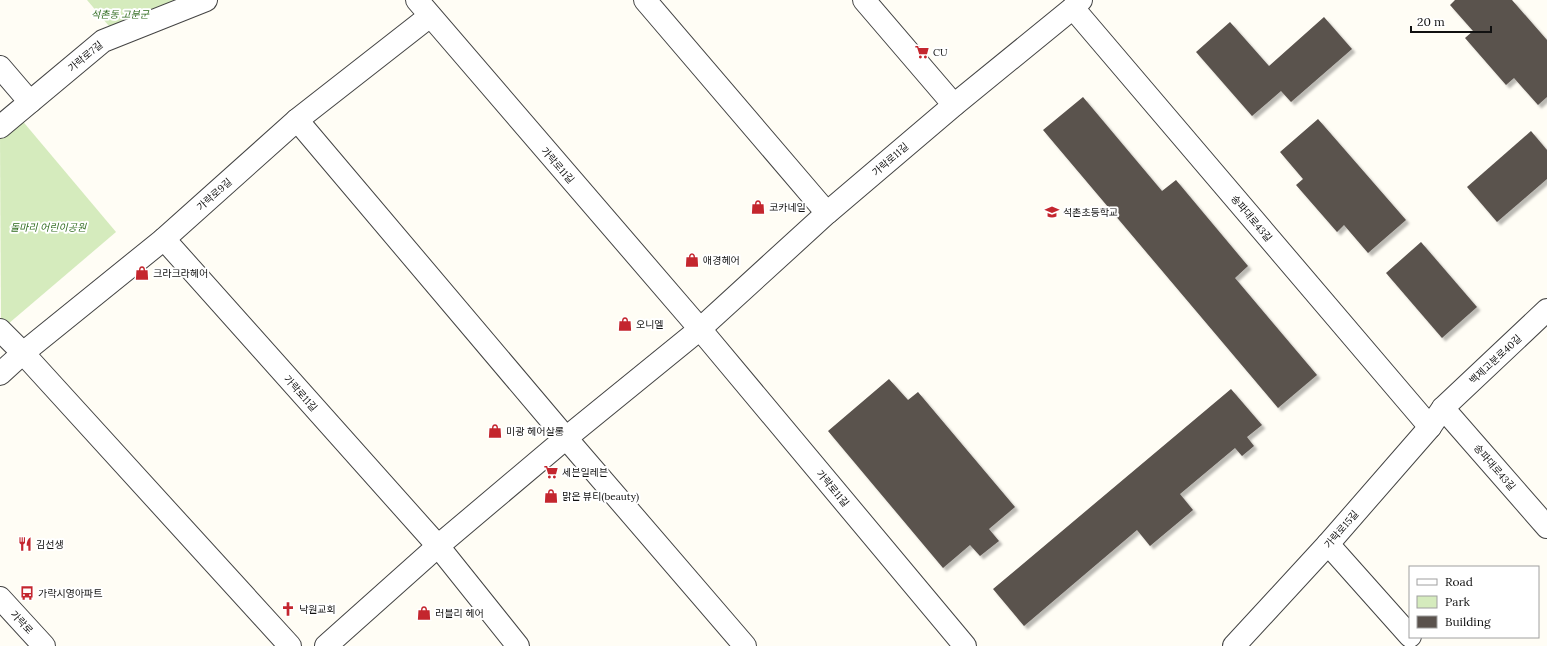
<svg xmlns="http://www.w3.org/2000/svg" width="1547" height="646" font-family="Lora,'Noto Sans KR',serif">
<defs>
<filter id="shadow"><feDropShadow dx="3.5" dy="3.5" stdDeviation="1" flood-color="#0004"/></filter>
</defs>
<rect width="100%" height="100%" fill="#fffdf5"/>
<g fill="#d5ebbd">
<path d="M87 0H199L114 32Z"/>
<path d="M20 118 116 232 1 330 0 134Z"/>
</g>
<g fill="#5a524d" filter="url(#shadow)">
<path d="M1455 0H1512L1547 40V97L1538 105 1514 78 1506 85 1465 38 1473 31 1450 5Z"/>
<path d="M1324 17 1352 49 1291 102 1281 91 1252 116 1196 52 1230 22 1269 66Z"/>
<path d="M1083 97 1162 191 1176 180 1248 266 1235 278 1317 375 1278 408 1043 130Z"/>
<path d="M1318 119 1406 220 1368 253 1344 225 1337 232 1296 185 1303 179 1280 152Z"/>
<path d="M1531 131 1547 150V179L1497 222 1467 187Z"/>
<path d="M1421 242 1477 307 1442 338 1386 273Z"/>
<path d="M889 379 908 400 918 392 1015 507 989 529 999 541 980 556 970 545 943 568 828 431Z"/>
<path d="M1231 389 1262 425 1247 437 1254 446 1242 456 1235 448 1180 494 1193 510 1150 546 1137 530 1024 626 993 589Z"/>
</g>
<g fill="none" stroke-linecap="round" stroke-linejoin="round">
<defs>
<g id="minor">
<path d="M417 0 700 329 965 646"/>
<path d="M645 0 827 213"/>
<path d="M864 0 954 105"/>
<path d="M1073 8 1430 427"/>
<path d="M0 67 30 102"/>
<path d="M297 120 566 438 745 646"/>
<path d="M0 127 103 41 206 0"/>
<path d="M164 239 438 546 518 646"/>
<path d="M0 330 23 353 290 646"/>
<path d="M0 374 23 353 164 239 297 120 430 16"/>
<path d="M1443 408 1547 527"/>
<path d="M1328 544 1410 636"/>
<path d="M1234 646 1328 544 1430 427 1443 408 1547 310"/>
</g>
<g id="tertiary">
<path d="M0 598 44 646"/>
<path d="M326 646 438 546 566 438 700 329 827 213 954 105 1073 8 1081 0"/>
</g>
</defs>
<use href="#minor" stroke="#444" stroke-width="24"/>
<use href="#tertiary" stroke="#444" stroke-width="24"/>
<use href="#minor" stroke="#fff" stroke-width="22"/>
<use href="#tertiary" stroke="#fff" stroke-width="22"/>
</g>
<defs>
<symbol id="supermarket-bare" viewBox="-9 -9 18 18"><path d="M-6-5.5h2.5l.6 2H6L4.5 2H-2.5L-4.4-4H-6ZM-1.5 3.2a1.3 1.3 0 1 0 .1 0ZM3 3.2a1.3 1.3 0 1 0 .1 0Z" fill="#c4262e" stroke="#fff" stroke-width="2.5" paint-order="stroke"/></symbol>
<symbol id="shop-bare" viewBox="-9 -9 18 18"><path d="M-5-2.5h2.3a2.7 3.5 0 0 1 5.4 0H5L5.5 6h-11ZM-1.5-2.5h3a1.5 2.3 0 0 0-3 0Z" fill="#c4262e" stroke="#fff" stroke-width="2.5" paint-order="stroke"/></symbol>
<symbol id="school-bare" viewBox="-9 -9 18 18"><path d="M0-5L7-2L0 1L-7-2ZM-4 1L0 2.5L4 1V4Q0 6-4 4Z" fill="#c4262e" stroke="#fff" stroke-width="2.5" paint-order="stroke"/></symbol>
<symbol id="restaurant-bare" viewBox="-9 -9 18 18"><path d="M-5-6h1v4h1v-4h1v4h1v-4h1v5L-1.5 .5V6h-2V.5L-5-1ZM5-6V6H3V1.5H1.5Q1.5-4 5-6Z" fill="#c4262e" stroke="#fff" stroke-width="2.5" paint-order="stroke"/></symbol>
<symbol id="bus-bare" viewBox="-9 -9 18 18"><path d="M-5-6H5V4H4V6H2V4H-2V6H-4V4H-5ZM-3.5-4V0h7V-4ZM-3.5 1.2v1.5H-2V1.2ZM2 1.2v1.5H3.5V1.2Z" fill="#c4262e" stroke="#fff" stroke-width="2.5" paint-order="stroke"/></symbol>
<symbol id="church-bare" viewBox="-9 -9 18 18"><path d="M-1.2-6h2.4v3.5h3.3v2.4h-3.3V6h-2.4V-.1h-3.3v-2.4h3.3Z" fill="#c4262e" stroke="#fff" stroke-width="2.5" paint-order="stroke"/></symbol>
</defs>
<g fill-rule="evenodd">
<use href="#supermarket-bare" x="912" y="42" width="20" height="20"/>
<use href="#shop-bare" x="748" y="197" width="20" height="20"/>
<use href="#school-bare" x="1042" y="202" width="20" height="20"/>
<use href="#shop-bare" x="682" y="250" width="20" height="20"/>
<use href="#shop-bare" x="132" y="263" width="20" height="20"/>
<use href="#shop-bare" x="615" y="314" width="20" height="20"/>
<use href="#shop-bare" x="485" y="421" width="20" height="20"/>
<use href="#supermarket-bare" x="541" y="462" width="20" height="20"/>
<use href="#shop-bare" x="541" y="486" width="20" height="20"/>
<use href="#restaurant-bare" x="15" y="534" width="20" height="20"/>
<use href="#bus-bare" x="17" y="583" width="20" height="20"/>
<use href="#church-bare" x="278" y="599" width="20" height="20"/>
<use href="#shop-bare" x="414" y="603" width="20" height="20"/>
</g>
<g text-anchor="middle" stroke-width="4" stroke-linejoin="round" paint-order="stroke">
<g font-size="10" font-style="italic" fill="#2f6b1f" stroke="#fff">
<text x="120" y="18">석촌동 고분군</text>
<text x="48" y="231">돌마리 어린이공원</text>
</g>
<g font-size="10" fill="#111" stroke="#fff" text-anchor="start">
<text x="933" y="56">CU</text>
<text x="769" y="211">코카네일</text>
<text x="1063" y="216">석촌초등학교</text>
<text x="703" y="264">애경헤어</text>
<text x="153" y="277">크라크라헤어</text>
<text x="636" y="328">오니엘</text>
<text x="506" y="435">미광 헤어살롱</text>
<text x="562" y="476">세븐일레븐</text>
<text x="562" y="500">맑은 뷰티(beauty)</text>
<text x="36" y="548">김선생</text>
<text x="38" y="597">가락시영아파트</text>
<text x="299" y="613">낙원교회</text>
<text x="435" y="617">러블리 헤어</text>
</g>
<g font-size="10" fill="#111" stroke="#fff">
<text transform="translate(85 56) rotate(-40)" y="4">가락로7길</text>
<text transform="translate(890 159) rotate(-41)" y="4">가락로11길</text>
<text transform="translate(558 165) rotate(49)" y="4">가락로11길</text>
<text transform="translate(214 194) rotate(-42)" y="4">가락로9길</text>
<text transform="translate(1252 218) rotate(50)" y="4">송파대로43길</text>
<text transform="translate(1495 359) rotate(-43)" y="4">백제고분로40길</text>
<text transform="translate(301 393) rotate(48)" y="4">가락로11길</text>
<text transform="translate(1495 467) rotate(49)" y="4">송파대로43길</text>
<text transform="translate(833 488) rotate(50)" y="4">가락로11길</text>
<text transform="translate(1341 529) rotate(-49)" y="4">가락로15길</text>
<text transform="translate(22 622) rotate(47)" y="4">가락로</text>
</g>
</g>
<rect x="1409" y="566" width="130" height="72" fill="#ffffff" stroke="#a0a0a0"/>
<rect x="1417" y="579" width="20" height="6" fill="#ffffff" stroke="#a0a0a0"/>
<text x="1445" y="586" font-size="12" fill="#111111">Road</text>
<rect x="1417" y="596" width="20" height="12" fill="#d5ebbd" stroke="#a0a0a0"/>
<text x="1445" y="606" font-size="12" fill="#111111">Park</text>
<rect x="1417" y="616" width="20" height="12" fill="#5a524d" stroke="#a0a0a0"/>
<text x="1445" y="626" font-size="12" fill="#111111">Building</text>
<path d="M1411 26v6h80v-6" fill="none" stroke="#111111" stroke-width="2"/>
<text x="1417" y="26" font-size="12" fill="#111111" stroke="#ffffff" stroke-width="3" paint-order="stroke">20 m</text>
</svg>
